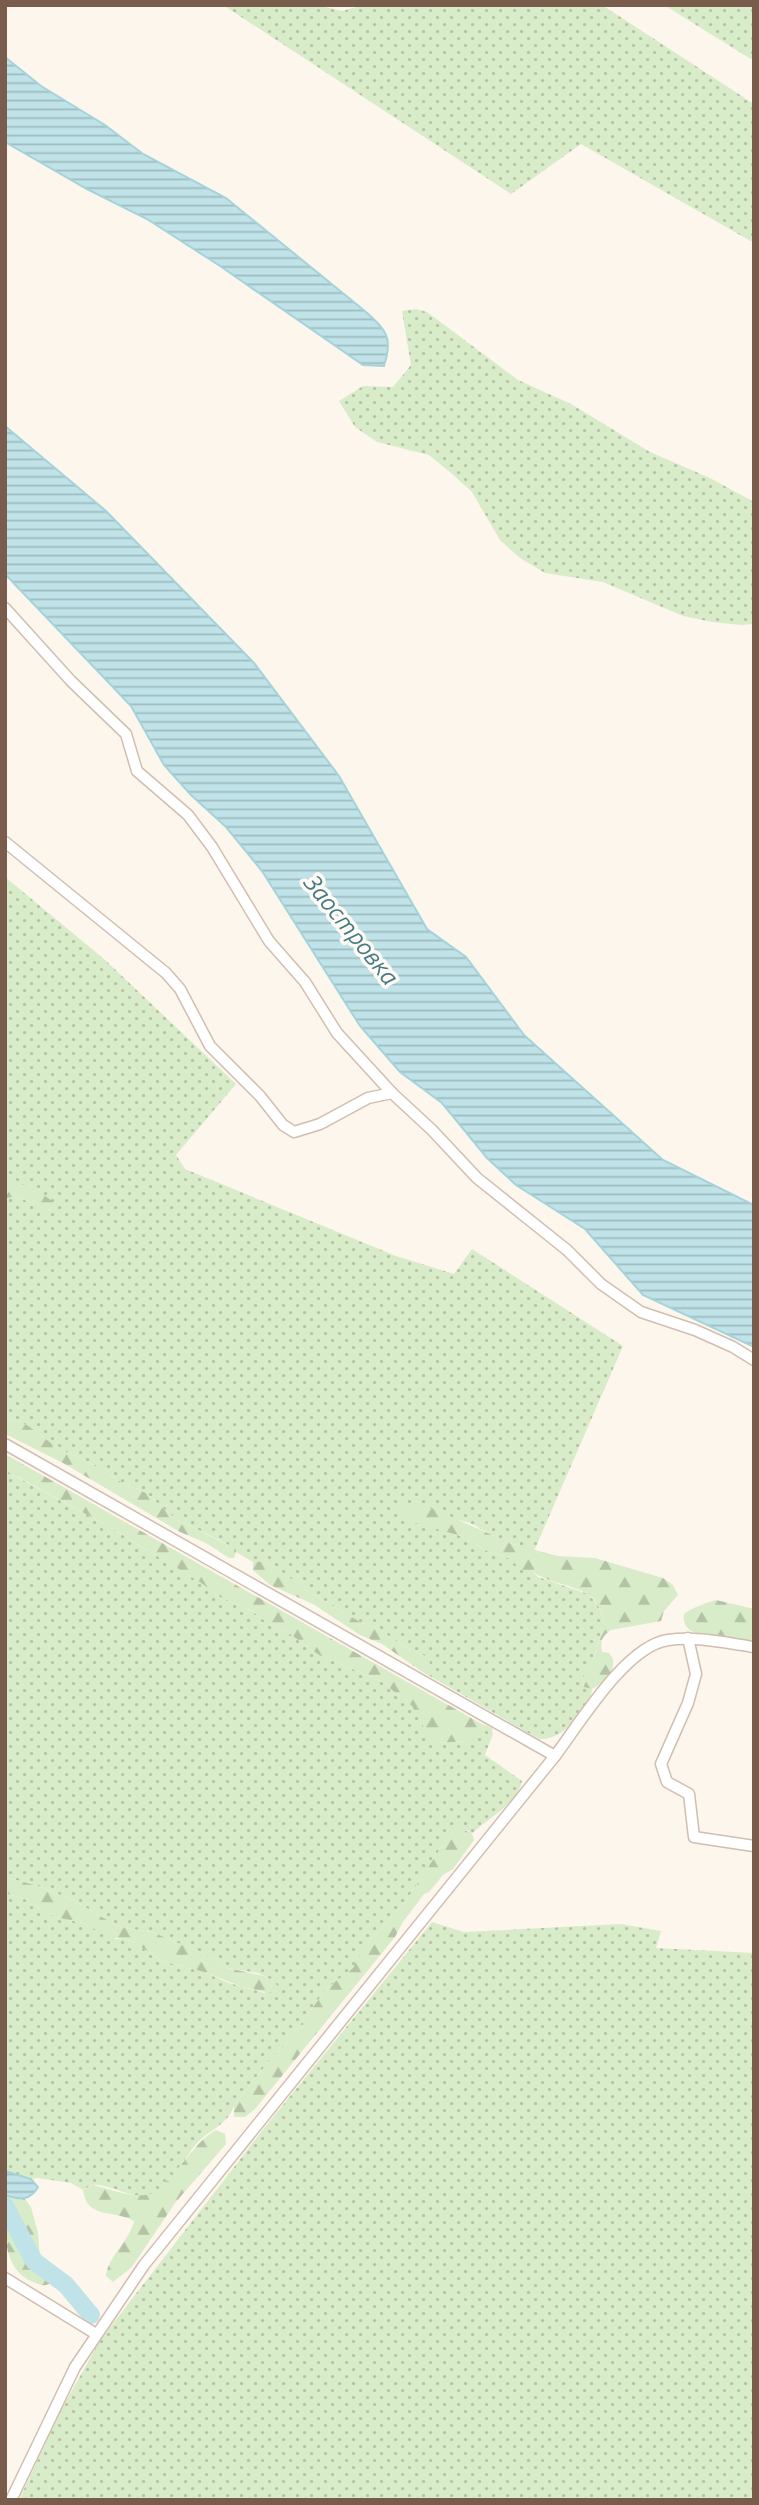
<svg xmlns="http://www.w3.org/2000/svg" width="759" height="2505" font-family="Ubuntu,sans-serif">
<defs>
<pattern id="grass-dots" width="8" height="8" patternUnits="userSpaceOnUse" patternTransform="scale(1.75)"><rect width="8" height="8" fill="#d8ecc9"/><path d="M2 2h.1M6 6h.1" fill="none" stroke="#b4c2a5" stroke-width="1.8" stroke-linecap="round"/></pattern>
<pattern id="forest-firs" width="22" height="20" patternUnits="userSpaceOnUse" patternTransform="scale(1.75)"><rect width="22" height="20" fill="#d8ecc9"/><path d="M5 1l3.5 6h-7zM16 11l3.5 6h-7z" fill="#b4c2a5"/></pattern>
<pattern id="water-rules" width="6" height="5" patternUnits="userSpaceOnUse" patternTransform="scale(1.75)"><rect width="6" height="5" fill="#bfe3e8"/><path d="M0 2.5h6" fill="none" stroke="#a0bbbe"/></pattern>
</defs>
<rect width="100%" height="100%" fill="#fdf6ec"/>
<g fill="url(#grass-dots)">
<path d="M223 5H317L342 11 364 5H602L754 104V243L581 144 511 194Z"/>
<path d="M664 5H750L754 9V61Z"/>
<path d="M416 309 427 312 518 380 571 404 650 452 710 478 754 502V624L741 625 712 622 683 616 603 582 545 573 520 558 500 540 472 492 451 473 429 455 377 442 355 427 339 401 363 386 393 387 411 365 402 311Z"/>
<path d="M5 877 104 959 236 1084 176 1155 185 1169 396 1256 454 1274 472 1249 623 1346 534 1551 501 1540 470 1523 448 1517 416 1501 403 1518 461 1536 489 1552 508 1558 531 1570 538 1577 588 1594 598 1605 605 1626C597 1643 595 1663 582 1679L584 1687 592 1689 590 1701C576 1718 563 1740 539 1739L421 1671 429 1670 425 1656 400 1644 379 1629 362 1623 307 1591 286 1575 264 1561 253 1562 236 1552 227 1544 176 1519 146 1493 123 1483 83 1459 59 1449 27 1425 5 1417V1198C24 1194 33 1208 53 1210 50 1192 33 1192 19 1184 14 1181 10 1177 5 1173Z"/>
<path d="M5 1473 17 1477 113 1529 200 1582 218 1596 252 1611 269 1624 290 1634 319 1655 381 1681 412 1706 438 1743 467 1741 485 1730 480 1723 492 1728 493 1734 485 1755 522 1781C518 1804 487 1818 472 1834L467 1830 446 1840 412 1892 389 1921 366 1944 357 1963 348 1973 327 1988 287 2043 270 2060 234 2105C230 2123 209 2130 197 2143 186 2155 166 2191 151 2195 130 2200 109 2183 93 2185 89 2186 86 2188 83 2190L71 2183 38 2178 31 2179 5 2171V1893L25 1899 55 1917 83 1923 116 1939 124 1938 135 1943 162 1961 204 1972 229 1983 258 1991 264 1993 278 1987 270 1979 258 1973 228 1968 206 1955 152 1932 119 1927 73 1900 38 1886 5 1877Z"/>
<path d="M432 1922 464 1932 621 1924 661 1931 656 1948 754 1953V2500H19L61 2410 101 2339 265 2127Z"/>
</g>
<g fill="url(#forest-firs)">
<path d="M5 1173C21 1186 42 1190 56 1205L53 1210C31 1208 26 1194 5 1198Z"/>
<path d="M5 1417 27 1425 59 1449 83 1459 123 1483 146 1493 176 1519 232 1547 236 1552 234 1558H229L206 1543 180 1532 63 1463 5 1434Z"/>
<path d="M5 1454 480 1723 485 1730 482 1736 467 1741 438 1743 427 1733 412 1706 381 1681 319 1655 290 1634 269 1624 252 1611 218 1596 200 1582 113 1529 18 1477 5 1473Z"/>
<path d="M416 1501 512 1544 558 1556 595 1558 663 1578 673 1585 678 1595 664 1611 661 1621 611 1630C602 1636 600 1641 602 1652L609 1653 613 1659C615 1674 604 1683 592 1689L584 1687 582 1679C595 1663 597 1643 605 1626 602 1619 601 1610 597 1604 587 1584 548 1586 531 1570L524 1571 508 1558 489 1552 461 1536 412 1522 403 1518 396 1510Z"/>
<path d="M264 1561 286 1575 307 1591 362 1623 379 1629 400 1644 425 1656 430 1662 429 1670 421 1671 382 1644 360 1635 313 1604 270 1585 253 1570V1562Z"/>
<path d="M716 1600 754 1609V1643C744 1642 734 1640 724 1638 709 1635 681 1637 684 1614 691 1608 706 1603 716 1600Z"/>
<path d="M461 1828 472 1834 474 1840 453 1869 443 1875 429 1892 424 1894 403 1922 395 1937 255 2109 245 2117H234V2105L270 2060 287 2043 327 1988 353 1968 366 1944 389 1921 412 1892 446 1840 455 1830Z"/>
<path d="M5 1877 38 1886 73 1900 119 1927 152 1932 206 1955 228 1968 264 1976 275 1982 278 1987 269 1993 240 1986 204 1972 162 1961 135 1943 124 1938H111L83 1923 55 1917 25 1899 5 1893Z"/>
<path d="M216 2130 225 2134 226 2144 175 2203 132 2267 113 2282 106 2276C108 2256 129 2242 134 2221 113 2209 87 2220 83 2190L93 2185C110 2189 128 2197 146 2195 166 2194 192 2142 216 2130Z"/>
<path d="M5 2195 25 2199 31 2207 38 2233 40 2259 50 2278 49 2284C42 2287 40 2284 33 2282 0 2269 5 2226 5 2195Z"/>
</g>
<g fill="url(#water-rules)" stroke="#a5d3da" stroke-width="2">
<path d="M5 57 41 86 105 125 143 154 226 198 366 312C387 331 393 338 384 366L363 365 220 266 147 219 87 189 5 142Z"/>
<path d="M5 426 106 511 254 663 339 776 427 929 466 957 524 1035 663 1160 754 1205V1347L643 1295 585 1229 516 1185 487 1158 442 1103 400 1072 360 1026 262 871 226 827 191 795 164 765 131 706 5 574Z"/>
<path d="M5 2171 31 2179 38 2187C30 2201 20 2200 5 2195Z"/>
</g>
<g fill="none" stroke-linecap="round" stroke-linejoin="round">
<path stroke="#bfe3e8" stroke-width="18" d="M5 2206 34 2261 66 2285 91 2315"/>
<defs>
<g id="minor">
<path d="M5 608 71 681 126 734 137 771 188 815 212 847 269 941 305 982 337 1033 392 1093 432 1130 477 1178 567 1250 601 1284 641 1312 695 1330 733 1347 754 1360"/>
<path d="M5 842 166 973 180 989 210 1046 260 1096 283 1125 294 1132 320 1124 368 1098 392 1093"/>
<path d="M5 1444 555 1756"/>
<path d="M688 1638 696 1674 688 1703 661 1764 667 1782 689 1794 694 1837 754 1846"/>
<path d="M5 2278 96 2334"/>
<path d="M11 2500 75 2367 144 2265 555 1756C580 1723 626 1646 668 1640 696 1636 726 1643 754 1647"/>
</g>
</defs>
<use href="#minor" stroke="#d1beb0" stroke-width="13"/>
<use href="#minor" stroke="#fff" stroke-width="10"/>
</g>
<g text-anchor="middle" stroke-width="7" stroke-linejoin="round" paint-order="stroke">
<g font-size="24" font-style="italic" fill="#437c86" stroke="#fffaf3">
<text transform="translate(351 930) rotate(51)" y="8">Заостровка</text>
</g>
</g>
<rect width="759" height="2505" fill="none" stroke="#7a5c4d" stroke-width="14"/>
</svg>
